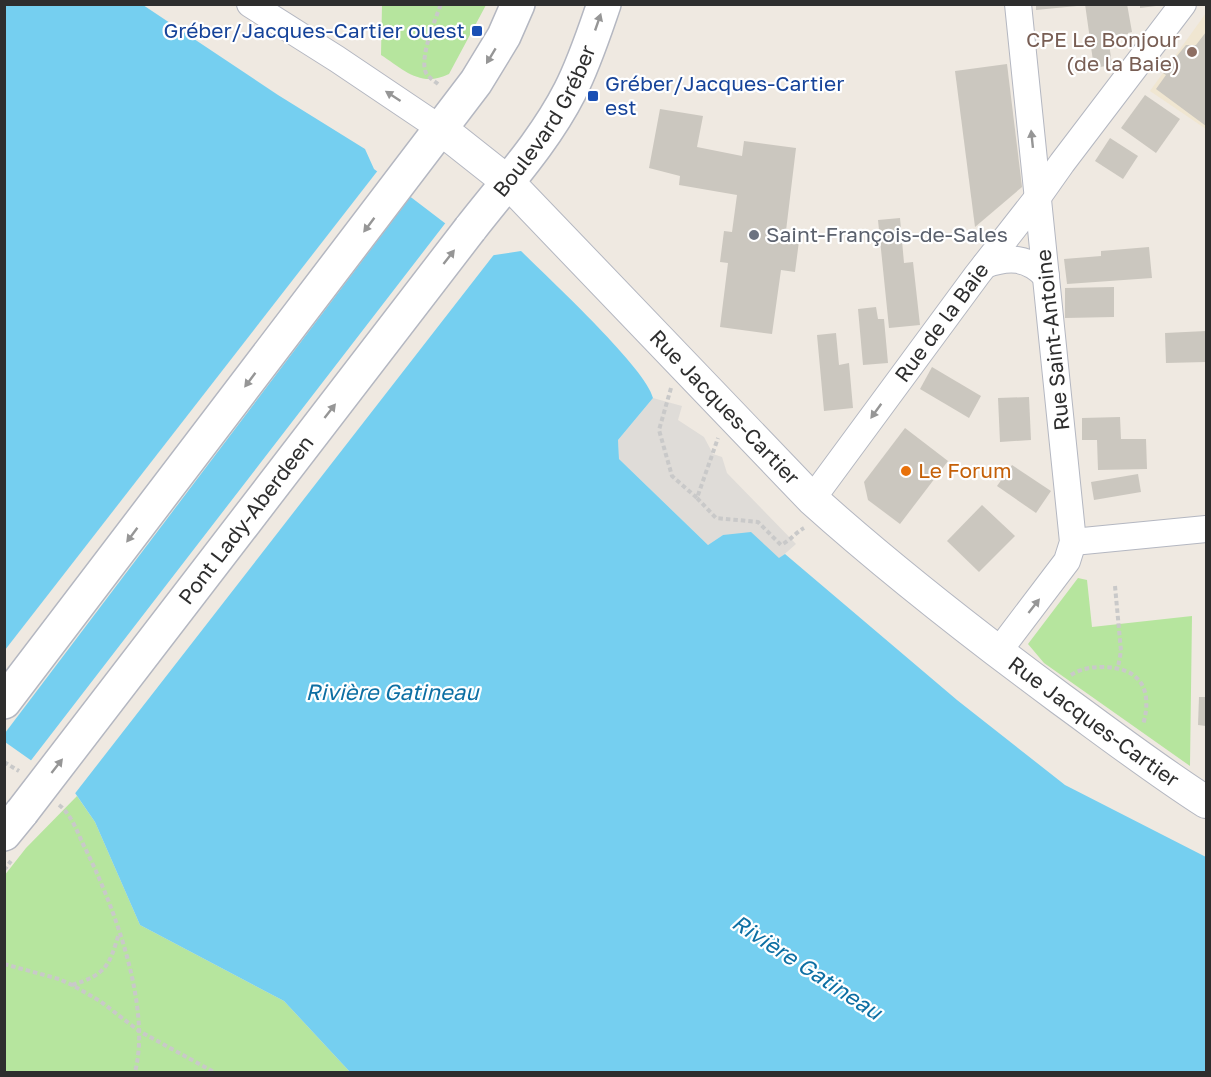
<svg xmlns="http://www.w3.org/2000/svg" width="1211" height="1077" font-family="'Golos Text',sans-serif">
<rect width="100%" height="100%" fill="#efe9e1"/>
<path fill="#f0e6d1" d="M1206 13V129L1150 91Z"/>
<g fill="#b6e59e">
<path d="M382 5V4L486 5 449 74C421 88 404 70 381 55Z"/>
<path d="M1078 578 1087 580 1092 627 1192 616 1190 766 1044 663 1028 644Z"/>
<path d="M77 796 95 822 140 925 284 1001 350 1072H5L4 876 26 848Z"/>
</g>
<path fill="#dfdcd8" d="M653 398 682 406 678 420 704 437 713 454 722 457 727 473 796 544 779 559 723 535 708 545 619 459 618 440Z"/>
<path fill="#75cff0" d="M5 5H143L278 95 365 149 374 169 488 256 521 251C546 276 647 369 653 398L618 440 619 459 708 545 723 535 751 532 779 558 785 554 957 700 1065 785 1206 857V1072H350L284 1001 140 925 95 822 73 790 5 742Z"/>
<g fill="#efe9e1">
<path d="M379 169 412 195 5 733V650Z"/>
<path d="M447 221 489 253 496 252 73 796 29 763Z"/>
</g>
<g fill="#cbc7bf">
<path d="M1036 4H1077V6L1036 10Z"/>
<path d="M1085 4H1127L1132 32 1128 33V34L1108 36 1112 65 1094 68Z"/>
<path d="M1140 5H1156V6L1140 8Z"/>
<path d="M1206 32V126L1156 89 1166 75 1163 73 1186 45H1196Z"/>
<path d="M1007 64 1022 187 975 227 955 71Z"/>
<path d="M1145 95 1180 119 1156 153 1121 128Z"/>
<path d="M660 109 703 116 697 147 742 156 744 141 796 148 785 239 799 241 795 272 781 270 772 334 720 327 728 263 720 262 724 231 732 232 737 195 679 185 680 176 649 168Z"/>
<path d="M1110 138 1138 156 1123 179 1095 161Z"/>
<path d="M900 218 904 263 913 262 920 325 889 328 878 220Z"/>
<path d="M1149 247 1152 278 1067 284 1064 259 1101 256V251Z"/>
<path d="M1114 287V317L1065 318V288Z"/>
<path d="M876 307 878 319H884L888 363 863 365 858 309Z"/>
<path d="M1206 331V362L1166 363 1165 333Z"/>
<path d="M836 333 839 365 849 363 853 408 824 411 817 335Z"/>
<path d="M932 367 981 396 969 418 920 389Z"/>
<path d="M1029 397 1031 440 1000 442 998 398Z"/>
<path d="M1120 417 1121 439H1146L1147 469 1098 470 1097 440H1082V418Z"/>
<path d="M905 428 948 461 900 524 868 500 864 482Z"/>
<path d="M1012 465 1051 491 1036 513 997 486Z"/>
<path d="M1138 474 1141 492 1094 500 1091 482Z"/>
<path d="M982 505 1015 536 979 572 947 541Z"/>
<path d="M1199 697H1206V726L1198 725Z"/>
</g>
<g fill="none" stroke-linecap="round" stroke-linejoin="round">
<defs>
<g id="minor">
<path d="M250 4 337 59 441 129"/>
<path d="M985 265C1009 256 1028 257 1046 276"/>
<path id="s1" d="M812 499 977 275 1038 197 1062 163 1183 4"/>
<path d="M1073 542 1206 529"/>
<path d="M998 652 1067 561 1073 542 1018 4"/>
</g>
<g id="tertiary">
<path id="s2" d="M441 129 508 182 812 499C891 570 976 636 1061 699 1109 734 1156 770 1206 802"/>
</g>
<g id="secondary">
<path id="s3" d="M470 229C505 184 544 142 570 91 584 64 594 33 604 4"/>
<path d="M4 702 476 82 504 36 518 4"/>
<path d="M4 834 22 812"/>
</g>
</defs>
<use href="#minor" stroke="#b4b7c1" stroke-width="28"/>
<use href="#tertiary" stroke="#b4b7c1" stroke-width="34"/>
<use href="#secondary" stroke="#b4b7c1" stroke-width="36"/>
<g stroke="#c9c9c9" stroke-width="4" stroke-dasharray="4.5 3" stroke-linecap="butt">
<path d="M438 84C433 80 426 76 425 70 421 54 435 20 441 4"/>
<path d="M671 388 659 430 672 476 697 498 718 438"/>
<path d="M697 498 716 518 758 522 781 545C791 540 795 533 804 528"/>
<path d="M1115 586 1121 651 1118 667"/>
<path d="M1071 675C1080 669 1091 667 1102 667 1141 667 1153 690 1143 725"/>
<path d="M4 762 19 771"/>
<path d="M59 805C71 814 77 831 83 844 113 903 152 1006 135 1072"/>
<path d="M4 870 11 861"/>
<path d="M4 964 59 979 72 985 100 1001 139 1031 214 1072"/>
<path d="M72 985C106 974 109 967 119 933"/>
</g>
<use href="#minor" stroke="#fff" stroke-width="26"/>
<use href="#tertiary" stroke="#fff" stroke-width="32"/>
<use href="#secondary" stroke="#fff" stroke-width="33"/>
<defs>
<g id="secondary-bridge">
<path id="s4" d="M22 812 470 229"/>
</g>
</defs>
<use href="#secondary-bridge" stroke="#b4b7c1" stroke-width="36" stroke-linecap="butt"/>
<use href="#secondary-bridge" stroke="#fff" stroke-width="33"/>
</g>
<defs><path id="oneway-solid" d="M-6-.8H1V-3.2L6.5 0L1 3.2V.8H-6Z" transform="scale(1.5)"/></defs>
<g fill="#969696">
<use href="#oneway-solid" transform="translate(598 22) rotate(-71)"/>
<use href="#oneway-solid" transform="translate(491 56) rotate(121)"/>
<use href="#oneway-solid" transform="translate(393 96) rotate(-147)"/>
<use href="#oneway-solid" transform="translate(1032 139) rotate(-96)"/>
<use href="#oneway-solid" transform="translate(369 225) rotate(127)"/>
<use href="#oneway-solid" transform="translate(449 257) rotate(-52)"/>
<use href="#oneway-solid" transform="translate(250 380) rotate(127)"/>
<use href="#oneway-solid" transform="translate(330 411) rotate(-52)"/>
<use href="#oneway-solid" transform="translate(876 411) rotate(126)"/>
<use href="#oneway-solid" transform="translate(132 535) rotate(127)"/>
<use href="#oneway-solid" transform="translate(1034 606) rotate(-52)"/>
<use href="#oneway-solid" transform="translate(57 766) rotate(-52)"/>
</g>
<g fill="#1a4fb4" stroke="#fff" stroke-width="2">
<rect x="471" y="25" width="12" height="12" rx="3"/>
<rect x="587" y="90" width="12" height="12" rx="3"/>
</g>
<circle fill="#8d6e63" stroke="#fff" stroke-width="2" cx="1192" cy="52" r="6"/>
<circle fill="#6b7280" stroke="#fff" stroke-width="2" cx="754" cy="235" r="6"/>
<circle fill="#e8710a" stroke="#fff" stroke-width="2" cx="906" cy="471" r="6"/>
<g text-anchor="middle" stroke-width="4.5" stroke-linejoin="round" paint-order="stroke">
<g font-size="21" fill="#164399" stroke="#fff" text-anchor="end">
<text x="465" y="38">Gréber/Jacques-Cartier ouest</text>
<text x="605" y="91" text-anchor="start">Gréber/Jacques-Cartier<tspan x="605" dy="24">est</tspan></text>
</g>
<g font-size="21" fill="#785e54" stroke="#fff" text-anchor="end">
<text x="1180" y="47">CPE Le Bonjour<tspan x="1180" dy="24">(de la Baie)</tspan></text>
</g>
<g font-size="21" fill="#2e2e2e" stroke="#fff">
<text dy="7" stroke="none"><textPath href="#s3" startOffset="132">Boulevard Gréber</textPath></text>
<text dy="7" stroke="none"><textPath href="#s1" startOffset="219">Rue de la Baie</textPath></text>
<text transform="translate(1053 340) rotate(-96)" y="7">Rue Saint-Antoine</text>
<text dy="7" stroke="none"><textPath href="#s2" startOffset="398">Rue Jacques-Cartier</textPath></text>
<text dy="7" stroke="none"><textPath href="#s4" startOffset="368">Pont Lady-Aberdeen</textPath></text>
<text dy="7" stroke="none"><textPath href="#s2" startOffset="884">Rue Jacques-Cartier</textPath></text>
</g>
<g font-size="21" fill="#5b616d" stroke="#fff" text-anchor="start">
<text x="766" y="242">Saint-François-de-Sales</text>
</g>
<g font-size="21" fill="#c56008" stroke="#fff" text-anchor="start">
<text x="918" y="478">Le Forum</text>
</g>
<g font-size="22" font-style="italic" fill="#0d6fa3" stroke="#fff">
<text x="392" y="700">Rivière Gatineau</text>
<text transform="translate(807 967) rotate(33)" y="8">Rivière Gatineau</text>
</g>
</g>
<rect width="1211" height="1077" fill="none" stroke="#2e2e2e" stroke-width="12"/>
</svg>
